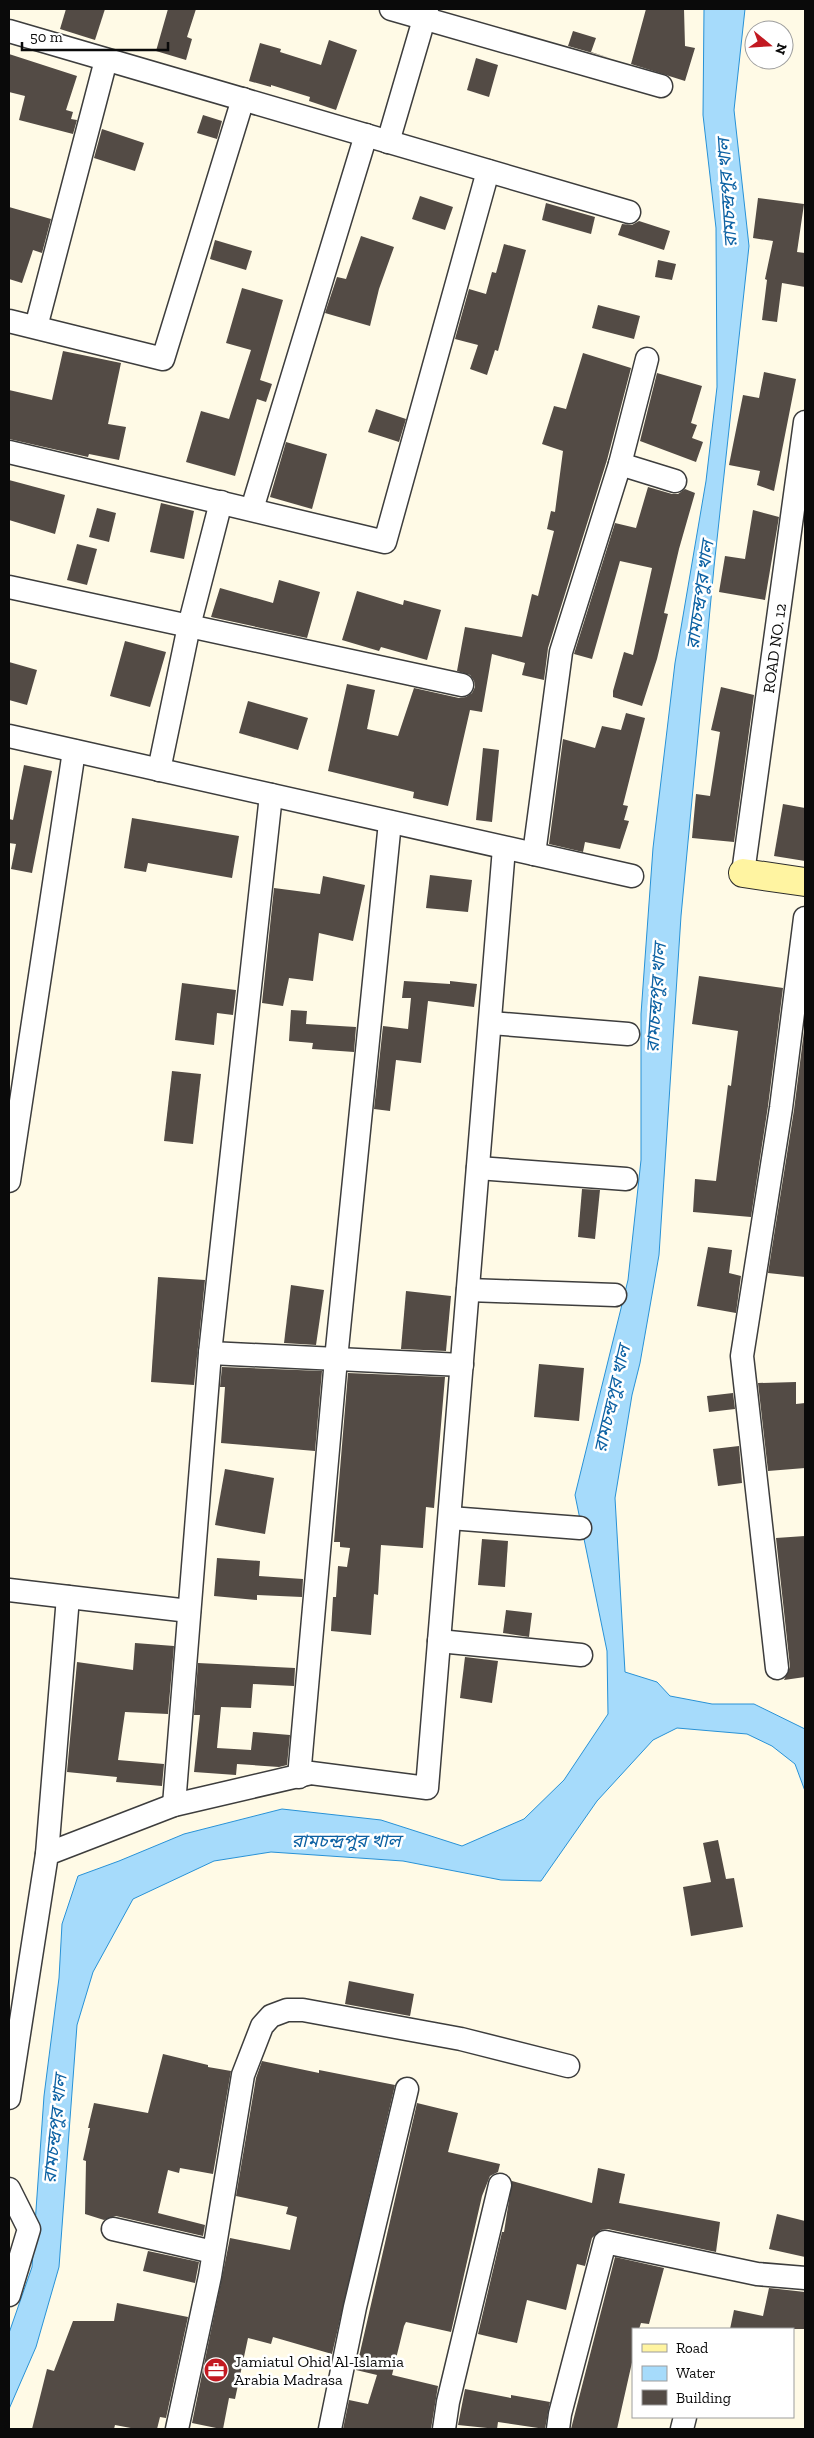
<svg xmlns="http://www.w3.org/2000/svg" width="814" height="2438" font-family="'Zilla Slab','Noto Sans Bengali',serif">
<rect width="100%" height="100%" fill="#fffae6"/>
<path fill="#a6dbfb" stroke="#2892d7" d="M704 9H745L734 110 749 246 714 567 681 916 659 1255 640 1363 632 1395 615 1498 625 1672 657 1682 670 1696 712 1704H754L805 1729V1791L795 1764 772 1746 747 1734 677 1728 653 1740 597 1801 541 1881 501 1880 403 1861 271 1852 214 1861 133 1899 93 1972 77 2025 59 2267 36 2347 9 2409V2333L32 2267 44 2096 59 1978 62 1924 78 1876 119 1861 184 1834 282 1809 381 1820 462 1846 524 1819 564 1780 608 1714 607 1651 575 1495 628 1280 641 1160V1014L653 848 675 663 706 481 717 387 716 228 703 115Z"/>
<g fill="#534b45">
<path d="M66 9H105L95 40 60 29Z"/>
<path d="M168 9H196L187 37 192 39 186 60 156 51Z"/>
<path d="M646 9H684L685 46 695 48 685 81 631 64Z"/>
<path d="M573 31 596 38 591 52 610 58 568 46Z"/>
<path d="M329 40 357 50 336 110 309 101 310 97 271 85V87L249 81 260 43 281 49 280 52 321 65Z"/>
<path d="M9 54 77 76 66 110 73 112 71 119 77 120 73 134 19 120 25 96 9 92Z"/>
<path d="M476 58 498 65 489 97 467 90Z"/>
<path d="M203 115 222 121 217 139 197 133Z"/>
<path d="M102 129 144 143 135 171 94 158Z"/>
<path d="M420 196 453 207 445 230 412 219Z"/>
<path d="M758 198 804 204 797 252 805 253V287L782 283 777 322 762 320 767 280 765 279 773 241 753 238Z"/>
<path d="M546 203 595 217 591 234 542 220Z"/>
<path d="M9 207 51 219 42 253 33 250 22 283 9 279Z"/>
<path d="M639 221 670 231 664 250 618 235 622 224 632 225Z"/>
<path d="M361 236 394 247 379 289 370 326 325 313 337 277 346 279Z"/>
<path d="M215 240 252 251 246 270 210 259Z"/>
<path d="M504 244 526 250 498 351 495 350 487 375 470 369 478 345 455 339 469 289 486 294 492 272 496 273Z"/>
<path d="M658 260 676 264 672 280 655 277Z"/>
<path d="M242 288 283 300 260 380 272 384 266 402 257 399 235 476 186 462 201 411 229 419 251 350 226 343Z"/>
<path d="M598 305 640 316 634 339 592 328Z"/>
<path d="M63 351 121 363 108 424 126 427 119 460 89 454 88 457 9 439V390L52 400Z"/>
<path d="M583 353 631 368 607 460 548 648 544 680 522 675 525 663 492 654 482 712 470 710 448 806 413 798 414 792 328 771 347 684 375 690 367 729 398 736 414 688 459 698 466 697 472 693 475 687 474 681 470 675 457 671 465 627 522 637 532 594 538 596 554 531 547 529 551 511 555 512 563 451 542 444 554 406 566 409Z"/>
<path d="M764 372 796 379 774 491 757 485 760 471 729 465 743 395 759 398Z"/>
<path d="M657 373 702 386 691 423 697 425 692 438 703 442 696 462 640 441Z"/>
<path d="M376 409 406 419 399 442 368 432Z"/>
<path d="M286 442 327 454 312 509 270 497Z"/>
<path d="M9 480 65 495 55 534 9 520Z"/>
<path d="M648 487 672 494H678L685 489 695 493 679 549 664 613 668 614 657 659 642 706 613 697V691L624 652 633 655 652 568 620 561 592 659 574 654 615 523 636 528Z"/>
<path d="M161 503 194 511 184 559 150 552Z"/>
<path d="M97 508 116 513 109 542 89 537Z"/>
<path d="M753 510 779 517 765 600 719 592 725 556 745 559Z"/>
<path d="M77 544 97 549 87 585 67 580Z"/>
<path d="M279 580 320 592 307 638 211 617 220 588 273 603Z"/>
<path d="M357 591 403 605 404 600 441 610 427 660 381 647 379 651 342 640Z"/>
<path d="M125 641 166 652 150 707 110 696Z"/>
<path d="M9 662 37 670 27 705 9 700Z"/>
<path d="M721 687 754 695 734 842 692 838 696 794 710 796 720 732 711 730Z"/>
<path d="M248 701 308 718 298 750 239 733Z"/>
<path d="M626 713 645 718 623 805 628 806 624 820 629 821 620 849 585 842 583 852 549 844 563 739 595 748 602 726 621 730Z"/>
<path d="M483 748 499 750 492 822 476 820Z"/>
<path d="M24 765 52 771 32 873 11 869 16 844 9 843V819L13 820Z"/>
<path d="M783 804 805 808V861L774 856Z"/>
<path d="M132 818 239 836 232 878 148 863 146 872 124 868Z"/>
<path d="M430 875 472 880 468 912 426 908Z"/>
<path d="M323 876 365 885 353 941 319 933 313 981 289 978 283 1006 262 1003 274 888 320 894Z"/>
<path d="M699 976 783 988 768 1106 751 1217 693 1212 695 1179 716 1181 728 1085 731 1086 738 1031 692 1024Z"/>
<path d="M404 981 450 984V981L477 984 474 1007 428 1001 421 1063 396 1060 390 1111 374 1109 383 1026 408 1029 411 998H402Z"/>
<path d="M182 983 236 990 233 1015 217 1013 214 1045 175 1040Z"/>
<path d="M291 1010 307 1011 306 1024 356 1027 354 1052 312 1049 313 1043 289 1041Z"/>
<path d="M805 1023V1277L768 1273 794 1110Z"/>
<path d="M172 1071 201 1074 193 1144 164 1141Z"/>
<path d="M582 1189 600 1190 595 1239 578 1237Z"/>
<path d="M708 1247 732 1250 729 1273 741 1276 736 1313 697 1306Z"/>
<path d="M158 1277 205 1280 194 1385 151 1382Z"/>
<path d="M291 1285 324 1290 316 1345 284 1343Z"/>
<path d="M406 1291 451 1296 446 1351 401 1349Z"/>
<path d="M539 1364 584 1368 579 1421 534 1417Z"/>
<path d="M222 1367 322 1371 315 1451 221 1443 225 1387H220Z"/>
<path d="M348 1373 445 1377 434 1508 426 1507 423 1548 381 1545 378 1595 374 1594 371 1635 331 1631 333 1597H336L338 1566 347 1567 350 1548 340 1547V1542H334Z"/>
<path d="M796 1382V1404L805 1403V1468L768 1471 758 1383Z"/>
<path d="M733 1393 735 1409 709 1412 707 1396Z"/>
<path d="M739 1446 742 1483 718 1486 713 1449Z"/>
<path d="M225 1469 274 1478 265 1534 215 1525Z"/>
<path d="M805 1536V1677L784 1680 790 1667 776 1538Z"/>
<path d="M482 1539 508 1541 505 1587 478 1585Z"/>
<path d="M217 1558 260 1561 259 1576 303 1579 302 1597 257 1595V1600L214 1596Z"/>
<path d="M506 1610 532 1613 529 1637 503 1633Z"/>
<path d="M135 1643 174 1646 168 1714 125 1712 118 1760 164 1764 162 1786 116 1782 117 1777 67 1772 77 1662 133 1670Z"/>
<path d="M465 1657 498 1661 492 1703 460 1698Z"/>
<path d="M198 1663 295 1668 294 1686 253 1684 251 1708 221 1707 217 1748 251 1750 253 1732 290 1735 287 1765 279 1767 237 1764 236 1775 194 1772 200 1715H194Z"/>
<path d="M718 1840 726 1879 734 1878 743 1927 691 1936 683 1887 711 1882 703 1843Z"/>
<path d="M349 1981 414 1994 410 2016 345 2004Z"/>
<path d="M163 2054 208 2065V2067L231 2071 213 2174 180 2168 179 2173 168 2170 158 2213 205 2225 203 2236 116 2216 104 2220 85 2214 86 2161 83 2160 90 2128H88L94 2103 148 2113Z"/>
<path d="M262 2061 319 2073V2070L395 2085 332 2354 273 2337 271 2344 248 2338 235 2399 229 2398 223 2429H221L192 2423 230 2238 290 2250 297 2217 286 2214 288 2207 236 2196 256 2078Z"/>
<path d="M417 2103 458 2113 448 2152 500 2164 498 2172 490 2176 482 2196 451 2332 406 2322 404 2326 392 2375 438 2386 431 2429H343L349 2400 368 2404 377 2375 356 2370Z"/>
<path d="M598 2168 625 2174 619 2203 720 2222 716 2252 608 2229 601 2230 592 2238 585 2266 577 2264 566 2310 527 2300 517 2343 478 2334 502 2232H504L512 2181 592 2203Z"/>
<path d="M777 2214 805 2221V2257L769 2249Z"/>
<path d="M148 2251 199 2262 195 2283 143 2271Z"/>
<path d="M615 2257 664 2268 649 2324 641 2323 639 2329H633V2358L617 2429H571Z"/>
<path d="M769 2288 805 2292V2329H730L734 2310 763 2316Z"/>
<path d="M117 2303 188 2317 166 2418 160 2417 157 2429H136L115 2425 114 2429H32L47 2369 54 2371 73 2321H114Z"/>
<path d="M465 2389 511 2398V2395L550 2402 545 2429 498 2422 497 2429 458 2425Z"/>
</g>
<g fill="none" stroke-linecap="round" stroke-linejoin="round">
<defs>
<g id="street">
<path d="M391 9 661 86"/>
<path d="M9 31 629 212"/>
<path d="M388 142 427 9"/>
<path d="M9 321 163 359 243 99"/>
<path d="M36 327 106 60"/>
<path d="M9 452 385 542 488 171"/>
<path d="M620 464 675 481"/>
<path d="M252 509 366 135"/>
<path d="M9 587 462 685"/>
<path d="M9 736 632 876"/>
<path d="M159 770 189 626 221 502"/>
<path d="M534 854 561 652 620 464 647 359"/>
<path d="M743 873 805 422"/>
<path d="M491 1023 628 1034"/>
<path d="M478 1168 626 1179"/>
<path d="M9 1181 74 751"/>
<path d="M468 1290 615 1295"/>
<path d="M210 1353 462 1365"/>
<path d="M450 1518 580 1528"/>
<path d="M9 1590 189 1611"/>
<path d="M439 1641 581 1655"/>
<path d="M777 1668 742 1356 781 1108 805 918"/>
<path d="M299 1777 336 1359 390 822"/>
<path d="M174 1805 210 1353 271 795"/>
<path d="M47 1854 68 1597"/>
<path d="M9 2098 47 1854 174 1805 311 1773 427 1788 504 848"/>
<path d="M9 2189 29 2229 9 2295"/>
<path d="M113 2229 213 2252"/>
<path d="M177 2429 210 2276 243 2075 262 2026 271 2016 287 2010H303L461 2039 568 2066"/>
<path d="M330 2429 355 2307 407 2089"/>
<path d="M444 2429 448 2402 500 2185"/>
<path d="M558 2429 560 2414 605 2242 757 2274 805 2278"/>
<path d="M682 2429 685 2417"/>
</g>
<path id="secondary" d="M743 873 805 882"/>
</defs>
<use href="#street" stroke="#3d3d3d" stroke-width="25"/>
<use href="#secondary" stroke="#2c2c2c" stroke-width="30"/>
<use href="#street" stroke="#fff" stroke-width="22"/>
<use href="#secondary" stroke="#fff4a1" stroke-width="28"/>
</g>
<defs>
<symbol id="office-disc" viewBox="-11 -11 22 22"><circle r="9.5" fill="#c21921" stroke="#fff"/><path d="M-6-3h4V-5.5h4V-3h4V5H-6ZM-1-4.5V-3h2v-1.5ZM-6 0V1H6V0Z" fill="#fff"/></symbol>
</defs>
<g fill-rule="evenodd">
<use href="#office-disc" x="202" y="2356" width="28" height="28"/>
</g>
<g text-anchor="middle" stroke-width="5" stroke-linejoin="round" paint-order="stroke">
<g font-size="16" fill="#0a0a0a" stroke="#fff">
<text transform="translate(774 648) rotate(-82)" y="6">ROAD NO. 12</text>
</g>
<g font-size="16" fill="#0a0a0a" stroke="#fff" text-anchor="start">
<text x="234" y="2367">Jamiatul Ohid Al-Islamia<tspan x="234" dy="18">Arabia Madrasa</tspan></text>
</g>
<g font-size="18" font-style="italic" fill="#0c61a3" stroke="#fff">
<text transform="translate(727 193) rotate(-94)" y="6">রামচন্দ্রপুর খাল</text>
<text transform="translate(700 595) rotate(-82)" y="6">রামচন্দ্রপুর খাল</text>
<text transform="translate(656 998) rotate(-86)" y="6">রামচন্দ্রপুর খাল</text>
<text transform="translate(612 1399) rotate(-77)" y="6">রামচন্দ্রপুর খাল</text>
<text x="346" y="1847">রামচন্দ্রপুর খাল</text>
<text transform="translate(55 2129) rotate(-84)" y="6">রামচন্দ্রপুর খাল</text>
</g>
</g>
<rect width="814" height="2438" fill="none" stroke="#0a0a0a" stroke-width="20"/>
<rect x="632" y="2328" width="162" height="90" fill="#ffffff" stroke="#9d9d9d"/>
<rect x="642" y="2344" width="25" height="8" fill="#fff4a1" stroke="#9d9d9d"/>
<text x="676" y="2353" font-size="15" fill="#0a0a0a">Road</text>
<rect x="642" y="2366" width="25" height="15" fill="#a6dbfb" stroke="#9d9d9d"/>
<text x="676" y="2378" font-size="15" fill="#0a0a0a">Water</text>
<rect x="642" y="2390" width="25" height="15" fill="#534b45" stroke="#9d9d9d"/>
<text x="676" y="2403" font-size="15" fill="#0a0a0a">Building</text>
<g transform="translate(769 45) rotate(108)"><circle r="24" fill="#ffffff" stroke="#9d9d9d"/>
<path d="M0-4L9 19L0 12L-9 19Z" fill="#c21921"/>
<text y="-8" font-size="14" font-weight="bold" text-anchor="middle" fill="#0a0a0a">N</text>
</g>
<path d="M22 42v8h146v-8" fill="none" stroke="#0a0a0a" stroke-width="2.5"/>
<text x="30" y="42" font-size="15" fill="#0a0a0a" stroke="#ffffff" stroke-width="4" paint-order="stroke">50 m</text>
</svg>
